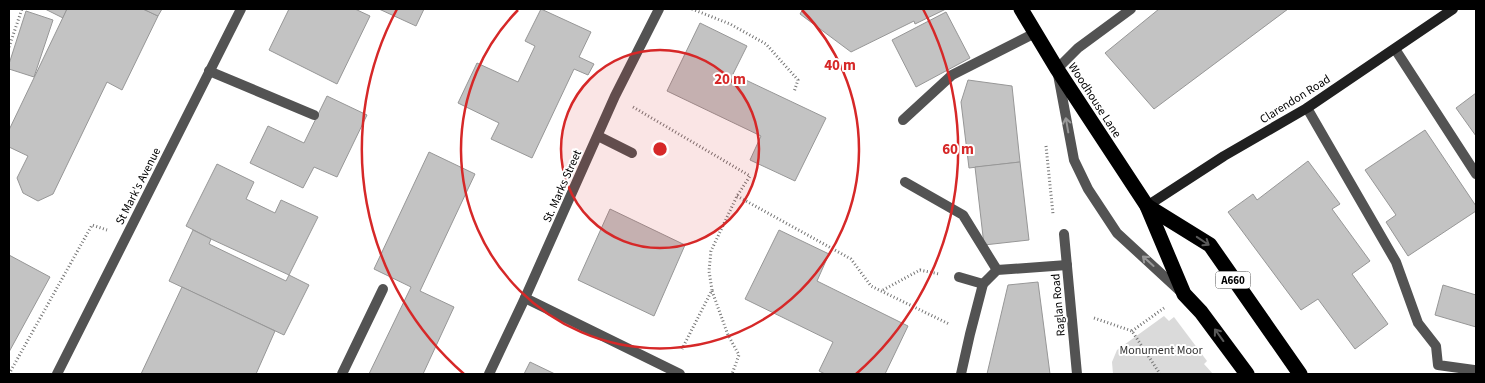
<svg xmlns="http://www.w3.org/2000/svg" width="1485" height="383" font-family="'Source Sans 3',sans-serif">
<rect width="100%" height="100%" fill="#fff"/>
<path fill="#dadada" d="M1164 316 1169 321 1174 317 1207 361 1204 364 1213 374H1113L1112 362 1117 350Z"/>
<g fill="#c3c3c3" stroke="#979797">
<path d="M45 9H67L63 18Z"/>
<path d="M67 9H143L158 16 122 90 107 82 53 194 38 201 23 193 17 178 28 156 9 147V130Z"/>
<path d="M143 9H162L158 16Z"/>
<path d="M289 9H355L370 16 337 84 269 50Z"/>
<path d="M379 9H424L416 26Z"/>
<path d="M541 9 591 32 579 57 594 64 588 75 574 69 532 158 491 139 499 123 458 103 477 63 518 82 535 46 525 41Z"/>
<path d="M803 9H946L915 24 914 21 851 52 800 14Z"/>
<path d="M1159 9H1288L1154 109 1105 53Z"/>
<path d="M26 11 53 20 34 77 9 69V64Z"/>
<path d="M946 12 970 58 916 87 892 40Z"/>
<path d="M700 23 747 46 733 74 826 118 795 181 750 160 761 136 667 91Z"/>
<path d="M968 80 1012 86 1020 162 969 168 961 102Z"/>
<path d="M1476 93V136L1456 108Z"/>
<path d="M327 96 367 115 337 177 314 167 303 188 250 163 268 126 304 143Z"/>
<path d="M1425 130 1476 206V211L1408 256 1386 222 1396 215 1365 170Z"/>
<path d="M429 152 475 174 420 291 454 307 423 374H369L411 287 374 269Z"/>
<path d="M1308 161 1340 204 1332 209 1370 261 1352 274 1388 324 1355 349 1318 299 1301 310 1228 212 1253 194 1257 200Z"/>
<path d="M1020 162 1029 240 984 245 975 167Z"/>
<path d="M217 164 254 182 246 199 275 213 281 200 318 217 289 275 211 239 186 226Z"/>
<path d="M610 209 685 245 654 316 578 280Z"/>
<path d="M193 230 211 239 209 244 286 281 289 275 309 285 284 335 169 281Z"/>
<path d="M779 230 829 254 817 281 908 326 885 374H825L819 371 833 342 745 299Z"/>
<path d="M9 255 50 277 9 352Z"/>
<path d="M1038 282 1050 374H987L1008 285Z"/>
<path d="M1443 285 1476 295V327L1435 315Z"/>
<path d="M182 287 275 331 256 374H141Z"/>
<path d="M530 362 555 374H524Z"/>
</g>
<g fill="none" stroke-linecap="round" stroke-linejoin="round">
<g stroke="#757575" stroke-width="3" stroke-dasharray="1 2.5" stroke-linecap="butt">
<path d="M692 9 730 24 766 44 798 80 794 92"/>
<path d="M9 47 22 9"/>
<path d="M633 107 750 176 737 196 711 251 709 271 712 290 682 349"/>
<path d="M1046 146 1053 214"/>
<path d="M737 196 851 259 871 286 949 324"/>
<path d="M883 290 920 270 939 274"/>
<path d="M712 291 728 335 739 355 732 374"/>
<path d="M1094 318 1132 331 1160 374"/>
<path d="M1132 331 1164 308"/>
<path d="M9 374 92 225 107 230"/>
</g>
<g stroke="#535353" stroke-width="10">
<path d="M1131 9 1078 48 1057 69 1074 160 1088 189 1117 233 1180 291"/>
<path d="M1395 49 1476 174"/>
<path d="M209 71 314 115"/>
<path d="M1307 108 1396 262 1418 323 1436 346 1438 365 1474 370"/>
<path d="M903 120 952 75 1035 33"/>
<path d="M598 136 632 153"/>
<path d="M905 182 963 215 997 270"/>
<path d="M959 277 983 284"/>
<path d="M525 298 680 374"/>
<path d="M342 374 383 289"/>
</g>
<g stroke="#535353" stroke-width="10">
<path d="M1064 234 1077 374"/>
<path d="M57 374 241 9"/>
<path d="M489 374 525 298 615 96 659 9"/>
<path d="M961 374 970 334 983 284 997 270 1067 265"/>
</g>
<path stroke="#202020" stroke-width="10" d="M1147 206 1224 156 1307 108 1453 9"/>
<g stroke="#000" stroke-width="15">
<path d="M1021 9 1057 69 1147 206 1184 294 1201 312 1247 374"/>
<path d="M1147 206 1210 245 1300 374"/>
</g>
</g>
<defs><path id="oneway-shaft" d="M-6 0H5M1.5-3L5.5 0L1.5 3" fill="none" stroke-width="1.6" stroke-linecap="round" stroke-linejoin="round" transform="scale(1.25)"/></defs>
<g stroke="#989898">
<use href="#oneway-shaft" transform="translate(1067 125) rotate(-100)"/>
<use href="#oneway-shaft" transform="translate(1148 261) rotate(-138)"/>
</g>
<g stroke="#595959">
<use href="#oneway-shaft" transform="translate(1203 241) rotate(34)"/>
<use href="#oneway-shaft" transform="translate(1219 335) rotate(-126)"/>
</g>
<circle cx="660" cy="149" r="99" fill="#d62828" fill-opacity=".12"/>
<g fill="none" stroke="#d62828" stroke-width="2.5">
<circle cx="660" cy="149" r="99"/>
<path d="M802 10A199 199 0 1 1 518 10"/>
<path d="M464 374A298 298 0 0 1 397 9M923 9A298 298 0 0 1 856 374"/>
</g>
<g text-anchor="middle" stroke-width="4" stroke-linejoin="round" paint-order="stroke">
<rect fill="#fff" stroke="#4c4c4c" stroke-width="1" x="1215.5" y="271.5" width="35" height="17" rx="4"/>
<g font-size="11" font-weight="bold" fill="#000">
<text x="1233" y="284">A660</text>
</g>
<g font-size="12" fill="#000" stroke="#fff">
<text transform="translate(1295 99) rotate(-32)" y="4">Clarendon Road</text>
<text transform="translate(1095 100) rotate(57)" y="4">Woodhouse Lane</text>
<text transform="translate(138 186) rotate(-63)" y="4">St Mark's Avenue</text>
<text transform="translate(562 186) rotate(-66)" y="4">St. Marks Street</text>
<text transform="translate(1058 305) rotate(-95)" y="4">Raglan Road</text>
</g>
<g font-size="12" fill="#313131" stroke="#fff">
<text x="1161" y="354">Monument Moor</text>
</g>
</g>
<circle cx="660" cy="149" r="8" fill="#d62828" stroke="#fff" stroke-width="2.5"/>
<g font-size="15" text-anchor="middle" font-weight="bold" fill="#d62828" stroke="#fff" stroke-width="4" stroke-linejoin="round" paint-order="stroke">
<text x="840" y="70">40 m</text>
<text x="730" y="84">20 m</text>
<text x="958" y="154">60 m</text>
</g>
<rect width="1485" height="383" fill="none" stroke="#000000" stroke-width="20"/>
</svg>
